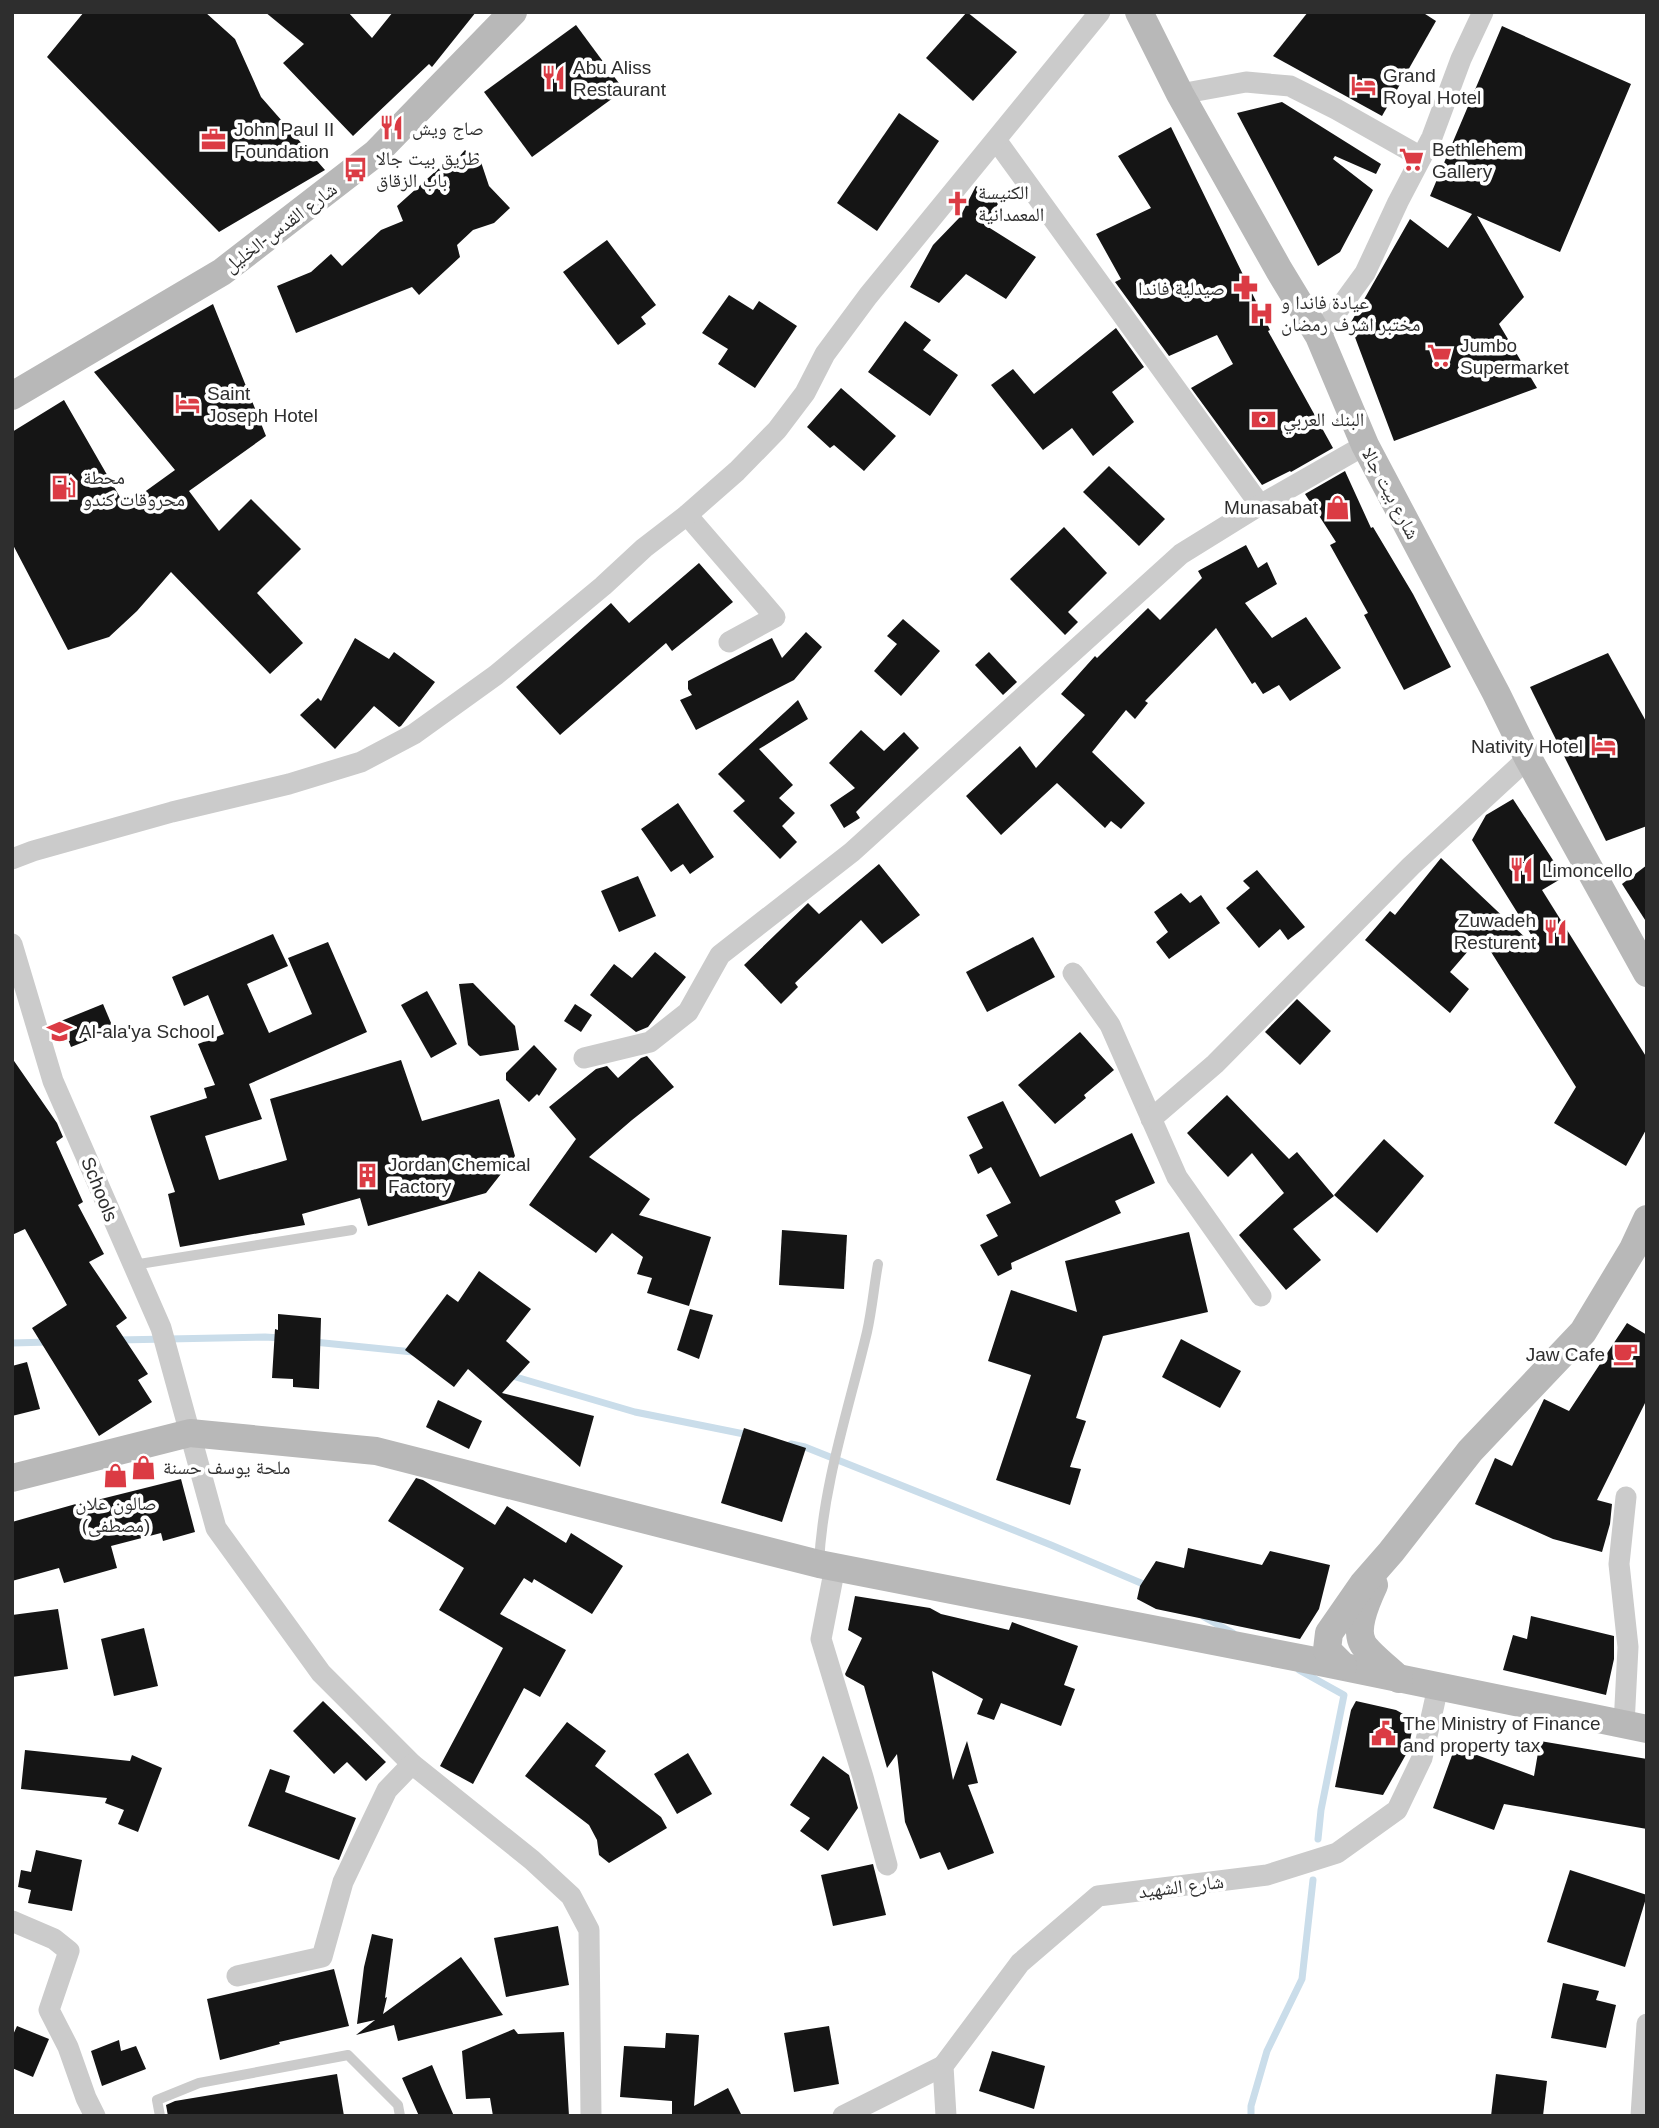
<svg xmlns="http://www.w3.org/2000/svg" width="1659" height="2128" font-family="Arial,'Noto Naskh Arabic',sans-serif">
<rect width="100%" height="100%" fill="#fff"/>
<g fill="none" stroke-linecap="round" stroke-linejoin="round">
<g stroke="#caddea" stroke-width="7">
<path d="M118 1340 265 1337 281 1338"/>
<path d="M314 1342 413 1352"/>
<path d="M12 1343 50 1342"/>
<path d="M509 1375 635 1412 749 1435"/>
<path d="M791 1444 805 1447 1051 1545 1148 1586"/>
<path d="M1204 1617 1233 1633"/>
<path d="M1299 1670 1344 1695 1321 1810 1318 1839"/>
<path d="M1251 2116V2106L1267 2051 1302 1979 1313 1880"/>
</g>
</g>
<g fill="#151515">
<path d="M84 12H205L235 39 261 97 325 170 219 232 47 57Z"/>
<path d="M265 12H348L372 38 393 12H476L432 67 429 64 353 136 283 63 304 44Z"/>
<path d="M967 12 1017 52 973 101 926 58Z"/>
<path d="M1308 12H1422L1436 21 1382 116 1273 56Z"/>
<path d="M576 25 624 90 532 157 484 92Z"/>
<path d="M1502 26 1631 84 1560 252 1477 216 1524 297 1499 324 1537 388 1394 441 1350 324 1410 219 1448 248 1472 214 1430 196Z"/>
<path d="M1282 102 1381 164 1376 174 1335 156 1333 159 1373 190 1340 252 1318 266 1237 113Z"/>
<path d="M899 113 939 141 877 231 837 203Z"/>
<path d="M1171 127 1270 330 1268 331 1333 448 1291 472 1290 471 1262 485 1191 388 1233 364 1217 335 1169 356 1115 282 1121 279 1096 234 1151 208 1118 156Z"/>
<path d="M465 150 470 155 478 153 489 186 510 208 494 223 473 230 457 245 460 257 419 295 412 287 296 333 277 286 311 272 331 254 342 266 381 230 403 221 397 206 446 162 459 157Z"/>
<path d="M976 186 1001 199 985 225 1036 257 1006 299 966 274 939 303 910 287 933 245 960 217Z"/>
<path d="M607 240 656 305 641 317 646 324 618 345 563 272Z"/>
<path d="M729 295 753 310 759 301 797 326 755 388 718 364 728 349 702 333Z"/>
<path d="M213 304 266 436 189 491 219 531 251 499 301 549 257 593 303 643 270 674 171 572 137 611 109 637 68 650 12 543V432L64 400 125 506 175 470 94 372Z"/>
<path d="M905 321 931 340 923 350 958 375 930 416 868 372Z"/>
<path d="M1116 328 1144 367 1112 392 1134 422 1093 456 1072 428 1043 450 991 385 1013 369 1034 394Z"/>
<path d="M841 388 896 436 864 471 834 445 830 448 807 427Z"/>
<path d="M1109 466 1165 519 1139 546 1083 492Z"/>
<path d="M1345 471 1371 528 1373 527 1413 594 1451 667 1404 690 1364 615 1368 613 1330 545 1336 542 1305 494Z"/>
<path d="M1064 527 1107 573 1068 612 1078 622 1065 635 1010 579Z"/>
<path d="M1246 545 1258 568 1267 562 1277 584 1245 603 1272 638 1306 617 1341 668 1290 701 1279 685 1263 694 1255 682 1252 684 1216 628 1145 701 1148 703 1135 719 1126 710 1092 752 1145 803 1121 829 1111 821 1105 828 1057 783 1001 835 966 796 1020 746 1036 768 1085 715 1061 694 1095 656 1097 658 1148 608 1160 620 1202 578 1198 571Z"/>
<path d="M699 563 733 602 672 651 666 643 560 735 516 687 611 603 629 623Z"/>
<path d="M903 619 940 651 901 696 874 671 897 644 887 636Z"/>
<path d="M806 632 822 647 794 680 696 730 680 700 692 695 688 689V681L772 638 782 658Z"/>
<path d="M355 638 389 659 394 652 435 682 401 726 399 727 374 706 335 749 300 715 318 698 321 701Z"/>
<path d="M989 652 1017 682 1003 695 975 665Z"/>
<path d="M1608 653 1647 723V826L1606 841 1530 687Z"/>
<path d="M798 700 808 719 759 749 793 785 779 798 795 813 782 826 797 842 780 859 733 811 745 801 718 774Z"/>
<path d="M861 730 884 751 904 732 919 748 856 812 860 818 844 828 830 805 855 788 829 763Z"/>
<path d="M1513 799 1564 877 1542 890 1647 1058V1128L1626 1166 1554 1123 1576 1087 1481 936 1450 972 1469 989 1450 1013 1365 940 1390 911 1395 915 1441 858 1531 943 1535 941 1472 840 1486 815Z"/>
<path d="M678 803 714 857 690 874 683 864 671 872 641 829Z"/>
<path d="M879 864 920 915 882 944 861 920 795 983 798 987 781 1004 744 965 808 903 819 914Z"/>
<path d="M1647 865V923L1622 884Z"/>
<path d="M1257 870 1305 927 1288 940 1280 929 1259 948 1226 908 1250 888 1243 881Z"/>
<path d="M638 876 656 916 619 932 601 891Z"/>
<path d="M1181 893 1190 903 1201 895 1220 923 1169 959 1156 942 1168 932 1154 912Z"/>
<path d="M273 934 288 966 247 984 269 1033 312 1014 288 958 328 942 367 1032 249 1084 262 1119 205 1136 219 1180 287 1160 270 1099 401 1060 422 1121 499 1099 515 1156 486 1193 368 1226 360 1198 302 1214 305 1225 180 1247 168 1194 175 1192 150 1116 207 1098 204 1088 215 1085 198 1044 224 1034 208 995 184 1006 172 977Z"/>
<path d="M1033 937 1055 977 987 1012 966 972Z"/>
<path d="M655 952 686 977 648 1027 636 1032 590 995 614 964 632 978Z"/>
<path d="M473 983 515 1026 519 1050 480 1056 468 1045 459 984Z"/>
<path d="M427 991 457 1044 431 1058 401 1005Z"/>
<path d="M1297 999 1331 1031 1300 1065 1265 1032Z"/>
<path d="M103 1004 114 1030 71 1047 61 1021Z"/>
<path d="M575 1004 592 1015 581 1032 564 1021Z"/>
<path d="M1080 1032 1114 1070 1084 1095 1086 1098 1055 1124 1018 1085Z"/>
<path d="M534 1045 557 1069 539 1096 537 1094 529 1102 506 1080V1073Z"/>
<path d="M647 1056 674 1087 632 1120 589 1157 650 1199 639 1215 711 1237 689 1306 647 1293 652 1278 637 1274 643 1257 612 1233 596 1253 529 1205 576 1139 549 1107 596 1069 607 1066 618 1078 641 1058Z"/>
<path d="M12 1058 57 1123 63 1137 56 1142 83 1202 78 1205 104 1254 89 1262 127 1318 116 1326 148 1374 138 1380 152 1402 99 1436 32 1328 67 1305 25 1229 12 1235Z"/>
<path d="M1227 1095 1289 1159 1297 1152 1334 1196 1293 1229 1321 1260 1286 1290 1239 1235 1284 1193 1252 1153 1228 1177 1187 1133Z"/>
<path d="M1003 1101 1040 1177 1132 1133 1155 1183 1115 1201 1121 1213 1011 1263 1012 1269 998 1276 980 1245 998 1236 986 1215 1011 1203 991 1167 978 1174 969 1155 983 1148 967 1117Z"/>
<path d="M1384 1139 1424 1176 1377 1233 1334 1195Z"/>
<path d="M782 1230 847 1235 844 1289 779 1285Z"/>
<path d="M1189 1232 1208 1312 1103 1336 1076 1418 1086 1421 1070 1467 1081 1469 1070 1505 996 1480 1031 1375 988 1361 1011 1290 1077 1312 1065 1261Z"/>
<path d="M479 1271 531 1309 506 1341 530 1362 502 1393 594 1416 580 1467 468 1369 454 1387 405 1350 447 1294 458 1302Z"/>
<path d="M690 1309 713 1315 699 1359 677 1350Z"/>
<path d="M278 1314 321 1318 319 1389 293 1387V1379L272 1378 275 1329 278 1330Z"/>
<path d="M1627 1323 1647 1335V1399L1597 1500 1612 1504 1610 1524 1602 1552 1553 1539 1475 1504 1495 1458 1512 1466 1544 1399 1569 1411Z"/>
<path d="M1181 1339 1241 1371 1220 1408 1162 1377Z"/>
<path d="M27 1362 40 1409 12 1416V1366Z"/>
<path d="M438 1400 482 1421 469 1449 426 1427Z"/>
<path d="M744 1428 806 1448 782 1522 721 1503Z"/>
<path d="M416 1478 423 1480 495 1525 507 1506 566 1543 571 1533 623 1566 592 1614 534 1579 532 1583 524 1578 500 1614 566 1650 540 1697 524 1688 473 1784 440 1766 503 1648 439 1610 464 1568 388 1521Z"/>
<path d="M181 1479 195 1532 163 1541 161 1533 111 1546 117 1568 64 1583 59 1568 12 1581V1522L97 1498V1500Z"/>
<path d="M1188 1548 1262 1565 1270 1551 1330 1565 1319 1609 1300 1639 1156 1609 1137 1599 1140 1586 1156 1561 1184 1568Z"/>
<path d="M855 1596 930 1608 941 1614 1009 1630 1012 1622 1078 1646 1064 1685 1075 1689 1061 1726 1001 1703 994 1720 977 1714 983 1699 932 1671 953 1780 967 1741 978 1783 968 1785 994 1853 948 1870 940 1852 920 1859 905 1822 897 1754 887 1768 864 1686 846 1676 845 1674 862 1638 848 1630Z"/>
<path d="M58 1609 68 1669 12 1677V1615Z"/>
<path d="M1531 1616 1614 1636V1659L1606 1695 1503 1670 1513 1635 1527 1639Z"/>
<path d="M144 1628 158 1686 114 1696 101 1639Z"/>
<path d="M323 1701 386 1762 366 1781 347 1762 334 1774 293 1731Z"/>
<path d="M1356 1701 1396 1710 1414 1720 1408 1751 1383 1795 1335 1787 1351 1710Z"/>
<path d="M567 1722 606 1751 595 1766 661 1817 667 1828 609 1863 599 1855 597 1840 589 1825 525 1776Z"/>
<path d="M1540 1741 1647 1759V1829L1504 1804 1494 1830 1433 1808 1455 1747 1534 1776Z"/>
<path d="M25 1750 130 1761 132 1755 162 1768 138 1832 118 1824 124 1810 105 1803 107 1798 21 1789Z"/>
<path d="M688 1753 712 1794 677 1814 654 1774Z"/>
<path d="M823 1756 849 1775 858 1808 828 1851 800 1831 810 1818 790 1805Z"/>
<path d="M270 1769 290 1776 285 1792 356 1818 339 1860 248 1826Z"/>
<path d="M36 1850 82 1860 72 1911 28 1903 31 1890 18 1887 21 1870 31 1872Z"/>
<path d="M873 1864 886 1915 833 1926 821 1875Z"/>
<path d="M1570 1870 1647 1895 1625 1967 1547 1942Z"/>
<path d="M558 1926 569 1985 506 1997 494 1938Z"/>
<path d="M372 1934 393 1939 385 1998 387 1997 383 2014 461 1957 503 2015 398 2041 394 2025 356 2035 375 2020 357 2024 364 1967Z"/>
<path d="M334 1969 349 2026 279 2042 280 2044 220 2060 207 1999Z"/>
<path d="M1563 1983 1599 1991 1596 2000 1616 2005 1606 2048 1551 2038Z"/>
<path d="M17 2026 49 2039 33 2077 12 2068V2037Z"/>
<path d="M829 2026 839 2084 794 2092 784 2033Z"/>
<path d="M514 2029 518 2034 564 2032 569 2116H493L490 2098 466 2099 462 2051Z"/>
<path d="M666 2033 699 2035 694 2106 728 2088 742 2116H672V2101L620 2097 624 2046 665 2048Z"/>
<path d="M119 2040 121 2051 136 2046 146 2069 102 2086 91 2051Z"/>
<path d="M992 2051 1045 2066 1034 2109 979 2091Z"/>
<path d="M432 2065 442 2089 454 2116H419L402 2078Z"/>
<path d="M337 2074 344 2116H168L166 2105 175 2101Z"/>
<path d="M1496 2074 1547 2081 1543 2116H1491Z"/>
</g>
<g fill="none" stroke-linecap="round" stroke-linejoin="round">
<g stroke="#cbcbcb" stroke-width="10">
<path d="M133 1265 352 1230"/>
<path d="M819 1563C823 1484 849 1408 867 1332 872 1310 874 1286 878 1264"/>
<path d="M160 2116 157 2100 199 2083 348 2055 398 2105 400 2116"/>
</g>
<g stroke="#cbcbcb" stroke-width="21">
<path d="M1180 94 1246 82 1290 86 1336 109 1421 157"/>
<path d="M996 140 1260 505"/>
<path d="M1319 336 1365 273 1398 202 1432 137 1461 59 1483 12"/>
<path d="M687 515 775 617 729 642"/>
<path d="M12 859 33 851 172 812 289 784 361 762 414 734 496 675 603 586 644 548 687 515 737 471 777 430 805 393 825 354 868 296 1100 12"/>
<path d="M12 944 53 1081 161 1328 216 1528 321 1673 412 1764 532 1860 571 1896 589 1930 591 2116"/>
<path d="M1073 973 1110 1025 1177 1177 1261 1296"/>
<path d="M584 1058 650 1042 688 1012 720 955 852 852 1181 554 1260 505 1365 445"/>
<path d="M1151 1119 1215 1064 1411 866 1528 758"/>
<path d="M835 1567 821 1639 863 1777 887 1865"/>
<path d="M1624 1725 1628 1647 1619 1564 1626 1497"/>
<path d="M12 1921 54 1939 69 1951 49 2010 68 2047 86 2098 95 2116"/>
<path d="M237 1976 322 1957 343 1882 387 1790 412 1764"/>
<path d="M843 2116 943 2066"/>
<path d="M946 2116 943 2066 1020 1963 1098 1896 1267 1875 1337 1853 1397 1810 1422 1758 1438 1687"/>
<path d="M1641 2116 1647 2024"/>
</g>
<g stroke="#b8b8b8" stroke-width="28">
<path d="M1139 12 1180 94 1279 270 1319 336 1365 445 1496 693 1528 758 1647 973"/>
<path d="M12 396 222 272 376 153 513 12"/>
<path d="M12 1478 190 1433 376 1451 819 1564 1315 1661 1647 1729"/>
<path d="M1374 1585C1367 1600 1354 1628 1363 1644 1368 1653 1391 1671 1399 1679"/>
<path d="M1343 1666 1327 1650 1329 1633 1363 1584 1391 1552 1470 1451 1583 1332 1633 1249 1647 1219"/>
</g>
</g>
<defs>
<symbol id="restaurant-bare" viewBox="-9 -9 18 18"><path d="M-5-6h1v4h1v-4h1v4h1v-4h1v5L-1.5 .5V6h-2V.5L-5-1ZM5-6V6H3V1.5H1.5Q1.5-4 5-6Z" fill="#db3b44" stroke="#fff" stroke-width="2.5" paint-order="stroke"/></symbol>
<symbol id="hotel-bare" viewBox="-9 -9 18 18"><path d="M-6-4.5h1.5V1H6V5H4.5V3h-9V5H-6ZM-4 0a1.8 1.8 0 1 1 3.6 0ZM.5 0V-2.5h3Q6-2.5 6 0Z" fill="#db3b44" stroke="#fff" stroke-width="2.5" paint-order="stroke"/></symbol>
<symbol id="office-bare" viewBox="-9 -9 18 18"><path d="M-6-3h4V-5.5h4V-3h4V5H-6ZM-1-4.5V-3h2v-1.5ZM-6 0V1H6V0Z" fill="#db3b44" stroke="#fff" stroke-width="2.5" paint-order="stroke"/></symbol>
<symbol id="supermarket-bare" viewBox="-9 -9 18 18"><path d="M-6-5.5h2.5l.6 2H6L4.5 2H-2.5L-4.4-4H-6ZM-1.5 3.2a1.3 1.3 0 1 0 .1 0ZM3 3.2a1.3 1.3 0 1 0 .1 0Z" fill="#db3b44" stroke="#fff" stroke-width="2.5" paint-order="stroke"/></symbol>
<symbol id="bus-bare" viewBox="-9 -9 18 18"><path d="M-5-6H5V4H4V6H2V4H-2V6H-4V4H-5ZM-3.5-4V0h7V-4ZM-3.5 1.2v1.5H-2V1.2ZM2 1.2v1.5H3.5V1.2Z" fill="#db3b44" stroke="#fff" stroke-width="2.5" paint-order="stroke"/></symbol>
<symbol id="church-bare" viewBox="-9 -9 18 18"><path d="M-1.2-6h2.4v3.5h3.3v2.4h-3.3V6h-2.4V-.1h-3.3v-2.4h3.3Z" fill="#db3b44" stroke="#fff" stroke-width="2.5" paint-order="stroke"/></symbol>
<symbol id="pharmacy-bare" viewBox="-9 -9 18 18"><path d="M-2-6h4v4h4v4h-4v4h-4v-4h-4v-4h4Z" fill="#db3b44" stroke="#fff" stroke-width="2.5" paint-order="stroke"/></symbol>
<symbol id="hospital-bare" viewBox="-9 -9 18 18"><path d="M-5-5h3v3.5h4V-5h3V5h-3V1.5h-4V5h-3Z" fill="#db3b44" stroke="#fff" stroke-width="2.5" paint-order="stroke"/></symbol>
<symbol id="bank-bare" viewBox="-9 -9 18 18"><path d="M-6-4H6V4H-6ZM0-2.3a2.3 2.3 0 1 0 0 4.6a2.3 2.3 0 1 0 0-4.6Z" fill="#db3b44" stroke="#fff" stroke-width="2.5" paint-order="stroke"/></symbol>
<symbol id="fuel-bare" viewBox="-9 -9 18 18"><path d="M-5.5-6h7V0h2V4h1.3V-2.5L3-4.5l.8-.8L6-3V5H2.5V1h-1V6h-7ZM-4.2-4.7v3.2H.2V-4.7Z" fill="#db3b44" stroke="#fff" stroke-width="2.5" paint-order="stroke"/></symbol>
<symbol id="shop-bare" viewBox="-9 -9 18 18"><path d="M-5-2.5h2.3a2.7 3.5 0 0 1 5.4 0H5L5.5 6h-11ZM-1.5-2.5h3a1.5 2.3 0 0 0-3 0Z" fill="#db3b44" stroke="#fff" stroke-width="2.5" paint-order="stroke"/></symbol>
<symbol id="school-bare" viewBox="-9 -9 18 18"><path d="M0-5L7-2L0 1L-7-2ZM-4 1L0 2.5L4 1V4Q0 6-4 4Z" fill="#db3b44" stroke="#fff" stroke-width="2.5" paint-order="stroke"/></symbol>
<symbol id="building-bare" viewBox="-9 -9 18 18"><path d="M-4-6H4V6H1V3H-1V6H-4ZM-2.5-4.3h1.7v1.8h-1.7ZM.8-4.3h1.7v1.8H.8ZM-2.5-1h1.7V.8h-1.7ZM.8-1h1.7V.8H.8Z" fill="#db3b44" stroke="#fff" stroke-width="2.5" paint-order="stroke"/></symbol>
<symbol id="cafe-bare" viewBox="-9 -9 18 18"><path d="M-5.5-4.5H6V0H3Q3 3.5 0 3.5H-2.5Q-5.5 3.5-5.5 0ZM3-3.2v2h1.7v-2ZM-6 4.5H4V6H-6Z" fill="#db3b44" stroke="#fff" stroke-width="2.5" paint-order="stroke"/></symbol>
<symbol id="civic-bare" viewBox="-9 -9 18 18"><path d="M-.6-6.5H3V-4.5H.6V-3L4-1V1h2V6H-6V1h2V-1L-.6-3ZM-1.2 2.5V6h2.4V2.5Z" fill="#db3b44" stroke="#fff" stroke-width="2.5" paint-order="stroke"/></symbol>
</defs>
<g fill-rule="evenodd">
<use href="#restaurant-bare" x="536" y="60" width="35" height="35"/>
<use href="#hotel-bare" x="1346" y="68" width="35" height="35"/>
<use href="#restaurant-bare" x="374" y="110" width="35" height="35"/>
<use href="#office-bare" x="196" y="122" width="35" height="35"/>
<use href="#supermarket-bare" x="1394" y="142" width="35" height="35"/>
<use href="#bus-bare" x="338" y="152" width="35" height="35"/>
<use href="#church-bare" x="940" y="186" width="35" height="35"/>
<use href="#pharmacy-bare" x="1228" y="270" width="35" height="35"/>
<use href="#hospital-bare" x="1244" y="296" width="35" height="35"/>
<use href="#supermarket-bare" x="1422" y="338" width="35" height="35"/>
<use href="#hotel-bare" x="170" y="386" width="35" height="35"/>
<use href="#bank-bare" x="1246" y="402" width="35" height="35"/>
<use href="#fuel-bare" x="46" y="470" width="35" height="35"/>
<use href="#shop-bare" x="1320" y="490" width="35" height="35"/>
<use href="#hotel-bare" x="1586" y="728" width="35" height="35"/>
<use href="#restaurant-bare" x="1504" y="852" width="35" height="35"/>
<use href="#restaurant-bare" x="1538" y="914" width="35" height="35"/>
<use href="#school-bare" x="42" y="1014" width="35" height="35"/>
<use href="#building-bare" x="350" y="1158" width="35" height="35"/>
<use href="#cafe-bare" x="1608" y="1336" width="35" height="35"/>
<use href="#shop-bare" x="126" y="1450" width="35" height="35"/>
<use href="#shop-bare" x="98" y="1458" width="35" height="35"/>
<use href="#civic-bare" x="1366" y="1716" width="35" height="35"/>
</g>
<g text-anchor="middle" stroke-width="7" stroke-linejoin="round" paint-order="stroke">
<g font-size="19" fill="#2e2e2e" stroke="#fff" text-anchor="start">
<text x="573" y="74">Abu Aliss<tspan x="573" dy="22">Restaurant</tspan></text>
<text x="1383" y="82">Grand<tspan x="1383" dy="22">Royal Hotel</tspan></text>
<text x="412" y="135">صاج ويش</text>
<text x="234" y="136">John Paul II<tspan x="234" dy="22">Foundation</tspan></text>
<text x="1432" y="156">Bethlehem<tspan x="1432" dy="22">Gallery</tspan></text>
<text x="376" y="165">طريق بيت جالا<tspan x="376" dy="22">باب الزقاق</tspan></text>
<text x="978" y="199">الكنيسة<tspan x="978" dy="22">المعمدانية</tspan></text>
<text x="1225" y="295" text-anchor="end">صيدلية فاندا</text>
<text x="1281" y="309">عيادة فاندا و<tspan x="1281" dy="22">مختبر اشرف رمضان</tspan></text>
<text x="1460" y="352">Jumbo<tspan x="1460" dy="22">Supermarket</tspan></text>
<text x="207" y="400">Saint<tspan x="207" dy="22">Joseph Hotel</tspan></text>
<text x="1283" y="426">البنك العربي</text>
<text x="83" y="484">محطة<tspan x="83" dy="22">محروقات كندو</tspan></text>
<text x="1318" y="514" text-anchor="end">Munasabat</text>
<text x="1583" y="753" text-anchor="end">Nativity Hotel</text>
<text x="1542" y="877">Limoncello</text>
<text x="1536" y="927" text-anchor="end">Zuwadeh<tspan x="1536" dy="22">Resturent</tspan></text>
<text x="79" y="1038">Al-ala'ya School</text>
<text x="388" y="1171">Jordan Chemical<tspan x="388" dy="22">Factory</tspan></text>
<text x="1605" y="1361" text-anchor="end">Jaw Cafe</text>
<text x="163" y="1474">ملحة يوسف حسنة</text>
<text x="116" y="1510" text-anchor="middle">صالون علان<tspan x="116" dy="22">(مصطفى)</tspan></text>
<text x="1403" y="1730">The Ministry of Finance<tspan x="1403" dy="22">and property tax</tspan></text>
</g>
<g font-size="19" fill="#2e2e2e" stroke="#fff">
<text transform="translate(280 227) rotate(-37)" y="7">شارع القدس-الخليل</text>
<text transform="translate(1391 493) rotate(62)" y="7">شارع بيت جالا</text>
<text transform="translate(100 1189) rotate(68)" y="7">Schools</text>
<text transform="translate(1181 1886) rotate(-7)" y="7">شارع الشهيد</text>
</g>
</g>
<rect width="1659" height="2128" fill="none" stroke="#2e2e2e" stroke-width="28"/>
</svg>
